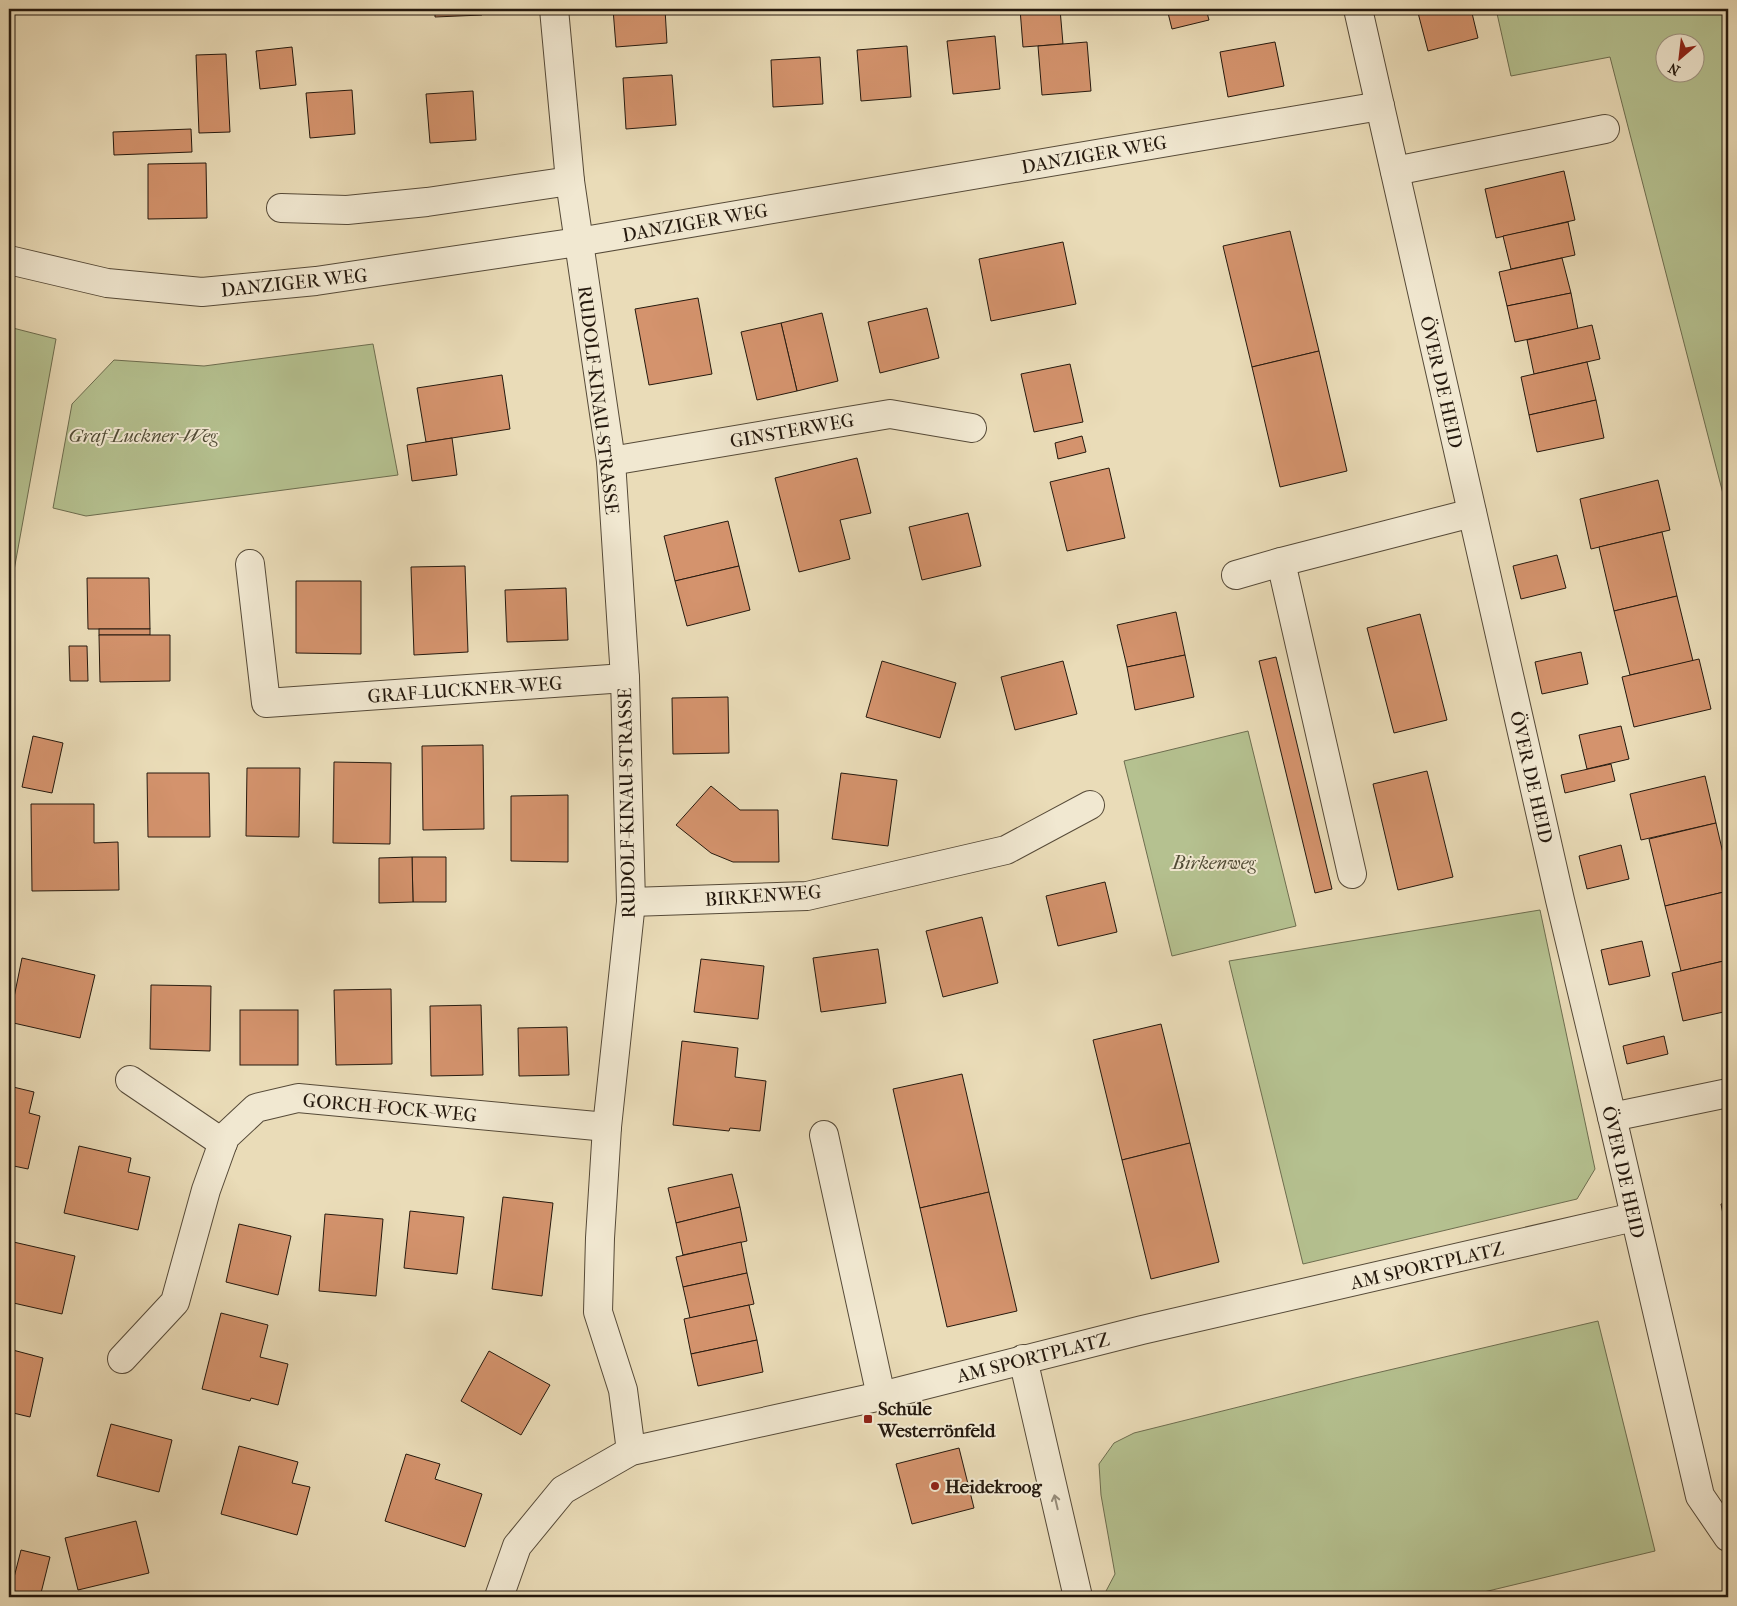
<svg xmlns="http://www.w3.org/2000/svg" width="1737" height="1606" font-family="'IM FELL French Canon',serif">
<rect width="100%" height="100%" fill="#eadcb8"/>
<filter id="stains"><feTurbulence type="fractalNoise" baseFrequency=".004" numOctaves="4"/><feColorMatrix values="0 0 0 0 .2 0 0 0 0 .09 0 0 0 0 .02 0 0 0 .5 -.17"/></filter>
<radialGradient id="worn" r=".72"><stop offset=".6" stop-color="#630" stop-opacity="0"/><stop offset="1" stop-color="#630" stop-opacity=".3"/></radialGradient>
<g fill="#b5c190" stroke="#6d6d4f" fill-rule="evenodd">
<path d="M1496 9H1728V513L1610 57 1511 76ZM1664 42H1694V72H1664Z"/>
<path d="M9 327 56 339 9 598Z"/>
<path d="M373 344 398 475 86 516 53 508 72 404 114 360 204 366Z"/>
<path d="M1248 731 1296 926 1172 956 1124 761Z"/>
<path d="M1540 910 1595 1169 1577 1199 1303 1264 1229 961Z"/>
<path d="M1598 1321 1655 1551 1463 1597H1105V1593L1115 1574 1101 1495 1099 1464 1114 1443 1134 1433 1355 1378Z"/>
</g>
<g fill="#d4936d" stroke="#25190e">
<path d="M435 9H482V15L435 17Z"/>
<path d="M613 9H665L667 43 616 47Z"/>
<path d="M1020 9H1060L1063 44 1023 47Z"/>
<path d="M1167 9H1206L1209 20 1172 29Z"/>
<path d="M1417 9H1471L1478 38 1428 51Z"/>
<path d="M995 36 1000 89 953 94 947 41Z"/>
<path d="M1087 42 1091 91 1042 95 1038 46Z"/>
<path d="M1275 42 1284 86 1228 97 1220 52Z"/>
<path d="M907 46 911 97 861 101 857 50Z"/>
<path d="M292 47 296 85 260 89 256 51Z"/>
<path d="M226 54 230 132 199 133 196 55Z"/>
<path d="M820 57 823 104 773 107 771 60Z"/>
<path d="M672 75 676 125 626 129 623 78Z"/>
<path d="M352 90 355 134 310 138 306 93Z"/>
<path d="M473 91 476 140 430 143 426 94Z"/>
<path d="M191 129 192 152 114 155 113 132Z"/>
<path d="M206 163 207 218 148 219V164Z"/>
<path d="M1564 171 1575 220 1496 238 1485 189Z"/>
<path d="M1568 222 1575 255 1511 269 1503 236Z"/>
<path d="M1290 231 1319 351 1252 367 1223 246Z"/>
<path d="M1063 242 1076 304 991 321 979 259Z"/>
<path d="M1562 258 1571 293 1507 306 1499 272Z"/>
<path d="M1571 293 1578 329 1515 342 1507 306Z"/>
<path d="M698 298 712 374 649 385 635 309Z"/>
<path d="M927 308 939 358 880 373 868 322Z"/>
<path d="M822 313 838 381 797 391 781 323Z"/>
<path d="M781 323 797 391 757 400 741 332Z"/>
<path d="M1592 325 1600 359 1534 374 1527 340Z"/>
<path d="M1319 351 1347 471 1280 487 1252 367Z"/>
<path d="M1587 362 1596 400 1529 415 1521 377Z"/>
<path d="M1070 364 1083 422 1034 432 1021 374Z"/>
<path d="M502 375 510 429 426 442 417 388Z"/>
<path d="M1596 400 1604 438 1537 452 1529 415Z"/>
<path d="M1082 436 1086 452 1058 459 1055 443Z"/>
<path d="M452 438 457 475 412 481 407 445Z"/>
<path d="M857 458 871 513 840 520 850 559 799 572 775 478Z"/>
<path d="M1109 468 1125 538 1067 551 1050 482Z"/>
<path d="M1658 480 1670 530 1591 549 1580 499Z"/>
<path d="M968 513 981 566 922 580 909 527Z"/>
<path d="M728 521 739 566 675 581 664 536Z"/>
<path d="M1662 532 1677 596 1614 611 1599 547Z"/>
<path d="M1557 555 1566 588 1521 599 1513 566Z"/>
<path d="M465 566 468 652 414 655 411 567Z"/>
<path d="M739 566 750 610 687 626 675 581Z"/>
<path d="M87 578H149L150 629H88Z"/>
<path d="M296 581H361V654L296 653Z"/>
<path d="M566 588 568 640 507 642 505 590Z"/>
<path d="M1677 596 1693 661 1630 675 1614 611Z"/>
<path d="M1176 612 1185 655 1127 667 1117 625Z"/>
<path d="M1420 614 1447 720 1394 733 1367 628Z"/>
<rect x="99" y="629" width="51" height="6"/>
<path d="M99 635H170V681L100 682Z"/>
<path d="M69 646H87L88 681H70Z"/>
<path d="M1581 652 1588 684 1542 694 1535 662Z"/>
<path d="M1185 655 1194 697 1135 710 1127 667Z"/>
<path d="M1276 657 1332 889 1315 893 1259 661Z"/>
<path d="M1699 659 1711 709 1634 727 1622 677Z"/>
<path d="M882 661 956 683 940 738 866 717Z"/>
<path d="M1063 661 1077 714 1015 730 1001 677Z"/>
<path d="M728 697 729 753 673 754 672 698Z"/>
<path d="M1621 726 1629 759 1587 769 1579 735Z"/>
<path d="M33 736 63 743 52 793 22 787Z"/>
<path d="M483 745 484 829 423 830 422 746Z"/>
<path d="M334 762 391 763 390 844 333 843Z"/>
<path d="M1611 764 1615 781 1565 793 1561 775Z"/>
<path d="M247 768H300L299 837 246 836Z"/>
<path d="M1427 771 1453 877 1398 890 1373 784Z"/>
<path d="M147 773H209L210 837H148Z"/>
<path d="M841 773 897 780 888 846 832 839Z"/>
<path d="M1705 776 1716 823 1641 840 1630 794Z"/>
<path d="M711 786 740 810H778L779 862H733L711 853 676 825Z"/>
<path d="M568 795V862L511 861V796Z"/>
<path d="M31 804H94V843L118 842 119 890 32 891Z"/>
<path d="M1716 823 1728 875V891L1665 906 1649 839Z"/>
<path d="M1621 845 1629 879 1587 889 1579 856Z"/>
<path d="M412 857H446V902H413Z"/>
<path d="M412 857 413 902 379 903V858Z"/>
<path d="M1105 882 1117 932 1058 946 1046 896Z"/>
<path d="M1728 891V960L1681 971 1665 906Z"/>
<path d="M982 917 998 983 943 997 926 931Z"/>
<path d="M1642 941 1650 976 1609 985 1601 950Z"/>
<path d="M878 949 886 1003 821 1012 813 958Z"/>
<path d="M22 958 95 975 80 1038 9 1022Z"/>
<path d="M701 959 764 966 758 1019 694 1012Z"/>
<path d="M1728 960V1011L1683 1021 1672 973Z"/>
<path d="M151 985 211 986 210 1051 150 1049Z"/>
<path d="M391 989 392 1064 336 1065 334 990Z"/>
<path d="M481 1005 483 1075 431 1076 430 1006Z"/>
<rect x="240" y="1010" width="58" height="55"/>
<path d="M1161 1024 1190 1143 1122 1160 1093 1040Z"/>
<path d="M567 1027 569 1075 519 1076 518 1028Z"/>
<path d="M1664 1036 1668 1054 1627 1064 1623 1046Z"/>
<path d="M682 1041 738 1048 735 1077 766 1081 760 1131 730 1128 729 1131 673 1125Z"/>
<path d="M962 1074 989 1192 920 1208 893 1089Z"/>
<path d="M9 1086 34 1092 29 1113 40 1116 28 1169 9 1165Z"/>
<path d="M1190 1143 1219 1262 1151 1279 1122 1160Z"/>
<path d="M79 1146 131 1158 128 1172 150 1177 138 1230 64 1213Z"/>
<path d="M732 1174 740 1207 676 1223 668 1188Z"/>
<path d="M989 1192 1017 1311 947 1327 920 1208Z"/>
<path d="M503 1197 553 1203 542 1296 492 1289Z"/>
<path d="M1728 1203V1240L1721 1204Z"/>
<path d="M740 1207 747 1241 683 1255 676 1223Z"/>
<path d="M410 1211 464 1217 457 1274 404 1268Z"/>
<path d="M325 1214 383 1219 376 1296 319 1291Z"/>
<path d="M239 1224 291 1236 278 1295 226 1282Z"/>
<path d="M9 1241 75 1256 62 1314 9 1302Z"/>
<path d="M741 1242 747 1273 683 1287 676 1257Z"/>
<path d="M747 1273 754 1304 690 1318 683 1287Z"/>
<path d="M749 1305 757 1340 691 1354 684 1319Z"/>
<path d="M221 1313 268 1325 260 1357 288 1364 278 1405 251 1398 250 1401 202 1389Z"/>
<path d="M757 1340 763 1372 698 1386 691 1354Z"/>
<path d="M9 1349 43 1358 30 1417 9 1412Z"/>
<path d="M489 1351 550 1385 521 1435 461 1401Z"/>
<path d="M111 1424 172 1440 159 1492 97 1476Z"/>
<path d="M239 1446 298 1462 292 1483 310 1487 297 1535 221 1514Z"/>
<path d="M959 1448 974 1508 912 1524 896 1464Z"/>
<path d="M406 1454 440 1464 435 1479 482 1494 465 1547 385 1521Z"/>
<path d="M136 1521 149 1573 78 1590 65 1538Z"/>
<path d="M21 1550 50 1557 40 1597H9Z"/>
</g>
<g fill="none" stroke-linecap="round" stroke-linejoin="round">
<defs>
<g id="minor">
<path d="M554 9 570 181 611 461 625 678 631 902 607 1127 600 1238 598 1312 623 1390 631 1451"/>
<path d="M1358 9 1560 900 1612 1117 1700 1496 1728 1537"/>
<path d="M1395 171 1605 129"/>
<path d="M281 208 347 210 427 202 570 181"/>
<path d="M9 260 107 283 202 292 316 281 578 242 1380 106"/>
<path d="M611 461 890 414 972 428"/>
<path d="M250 564 266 703 625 678"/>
<path d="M1236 575 1281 562"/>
<path d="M1352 874 1281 562 1472 513"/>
<path d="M631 902 807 896 1006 850 1090 805"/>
<path d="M130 1080 223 1143"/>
<path d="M1612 1117 1728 1093"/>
<path d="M824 1135 881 1396"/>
<path d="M122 1359 175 1302 206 1190 225 1137 256 1108 298 1098 607 1127"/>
<path d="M1023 1359 1078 1597"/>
<path d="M499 1597 517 1546 563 1490 631 1451 881 1396 1142 1330 1634 1217"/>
</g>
</defs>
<use href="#minor" stroke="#564a38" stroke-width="30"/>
<use href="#minor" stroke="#f1e8d1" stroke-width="28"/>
</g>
<defs><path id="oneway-shaft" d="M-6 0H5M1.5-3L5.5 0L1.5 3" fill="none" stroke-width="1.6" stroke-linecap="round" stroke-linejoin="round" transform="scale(1.25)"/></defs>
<use stroke="#958b79" href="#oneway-shaft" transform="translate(1056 1502) rotate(-103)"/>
<g fill="#8f2418" stroke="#f1e8d1" stroke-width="2">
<rect x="863" y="1414" width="10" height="10" rx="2.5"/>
<circle cx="935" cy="1486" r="5"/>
</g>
<g text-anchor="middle" stroke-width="4" stroke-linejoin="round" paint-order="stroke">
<g font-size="19" fill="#25190e" stroke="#f1e8d1">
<text transform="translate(1094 154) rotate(-10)" y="7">DANZIGER WEG</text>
<text transform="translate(695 222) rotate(-10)" y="7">DANZIGER WEG</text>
<text transform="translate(294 282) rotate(-6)" y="7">DANZIGER WEG</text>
<text transform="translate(1442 382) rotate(77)" y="7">ÖVER DE HEID</text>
<text transform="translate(599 400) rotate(83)" y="7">RUDOLF-KINAU-STRASSE</text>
<text transform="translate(792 430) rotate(-10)" y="7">GINSTERWEG</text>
<text transform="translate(465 689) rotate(-4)" y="7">GRAF-LUCKNER-WEG</text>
<text transform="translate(1532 777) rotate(77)" y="7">ÖVER DE HEID</text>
<text transform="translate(626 803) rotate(-91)" y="7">RUDOLF-KINAU-STRASSE</text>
<text transform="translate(763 895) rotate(-4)" y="7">BIRKENWEG</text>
<text transform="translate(390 1107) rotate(5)" y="7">GORCH-FOCK-WEG</text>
<text transform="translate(1624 1172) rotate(77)" y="7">ÖVER DE HEID</text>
<text transform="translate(1427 1265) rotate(-13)" y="7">AM SPORTPLATZ</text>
<text transform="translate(1033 1357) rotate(-14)" y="7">AM SPORTPLATZ</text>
</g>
<g font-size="19" font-style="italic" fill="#504b35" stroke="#f1e8d1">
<text x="143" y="442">Graf-Luckner-Weg</text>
<text x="1214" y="869">Birkenweg</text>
</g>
<g font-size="19" font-weight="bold" fill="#25190e" stroke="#f1e8d1" text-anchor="start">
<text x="878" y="1415">Schule<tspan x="878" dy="22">Westerrönfeld</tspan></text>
<text x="945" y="1493">Heidekroog</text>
</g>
</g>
<rect width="1737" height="1606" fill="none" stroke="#eadcb8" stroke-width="30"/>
<rect x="10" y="10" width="1717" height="1586" fill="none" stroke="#25190e" stroke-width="2.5"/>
<rect x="15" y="15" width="1707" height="1576" fill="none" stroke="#25190e"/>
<g transform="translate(1680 58) rotate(208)"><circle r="24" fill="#f1e8d1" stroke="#9f9583"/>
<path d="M0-4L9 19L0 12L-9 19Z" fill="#8f2418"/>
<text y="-8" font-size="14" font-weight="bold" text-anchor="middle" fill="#25190e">N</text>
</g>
<rect width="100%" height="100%" filter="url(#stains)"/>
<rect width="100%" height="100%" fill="url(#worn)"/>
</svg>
